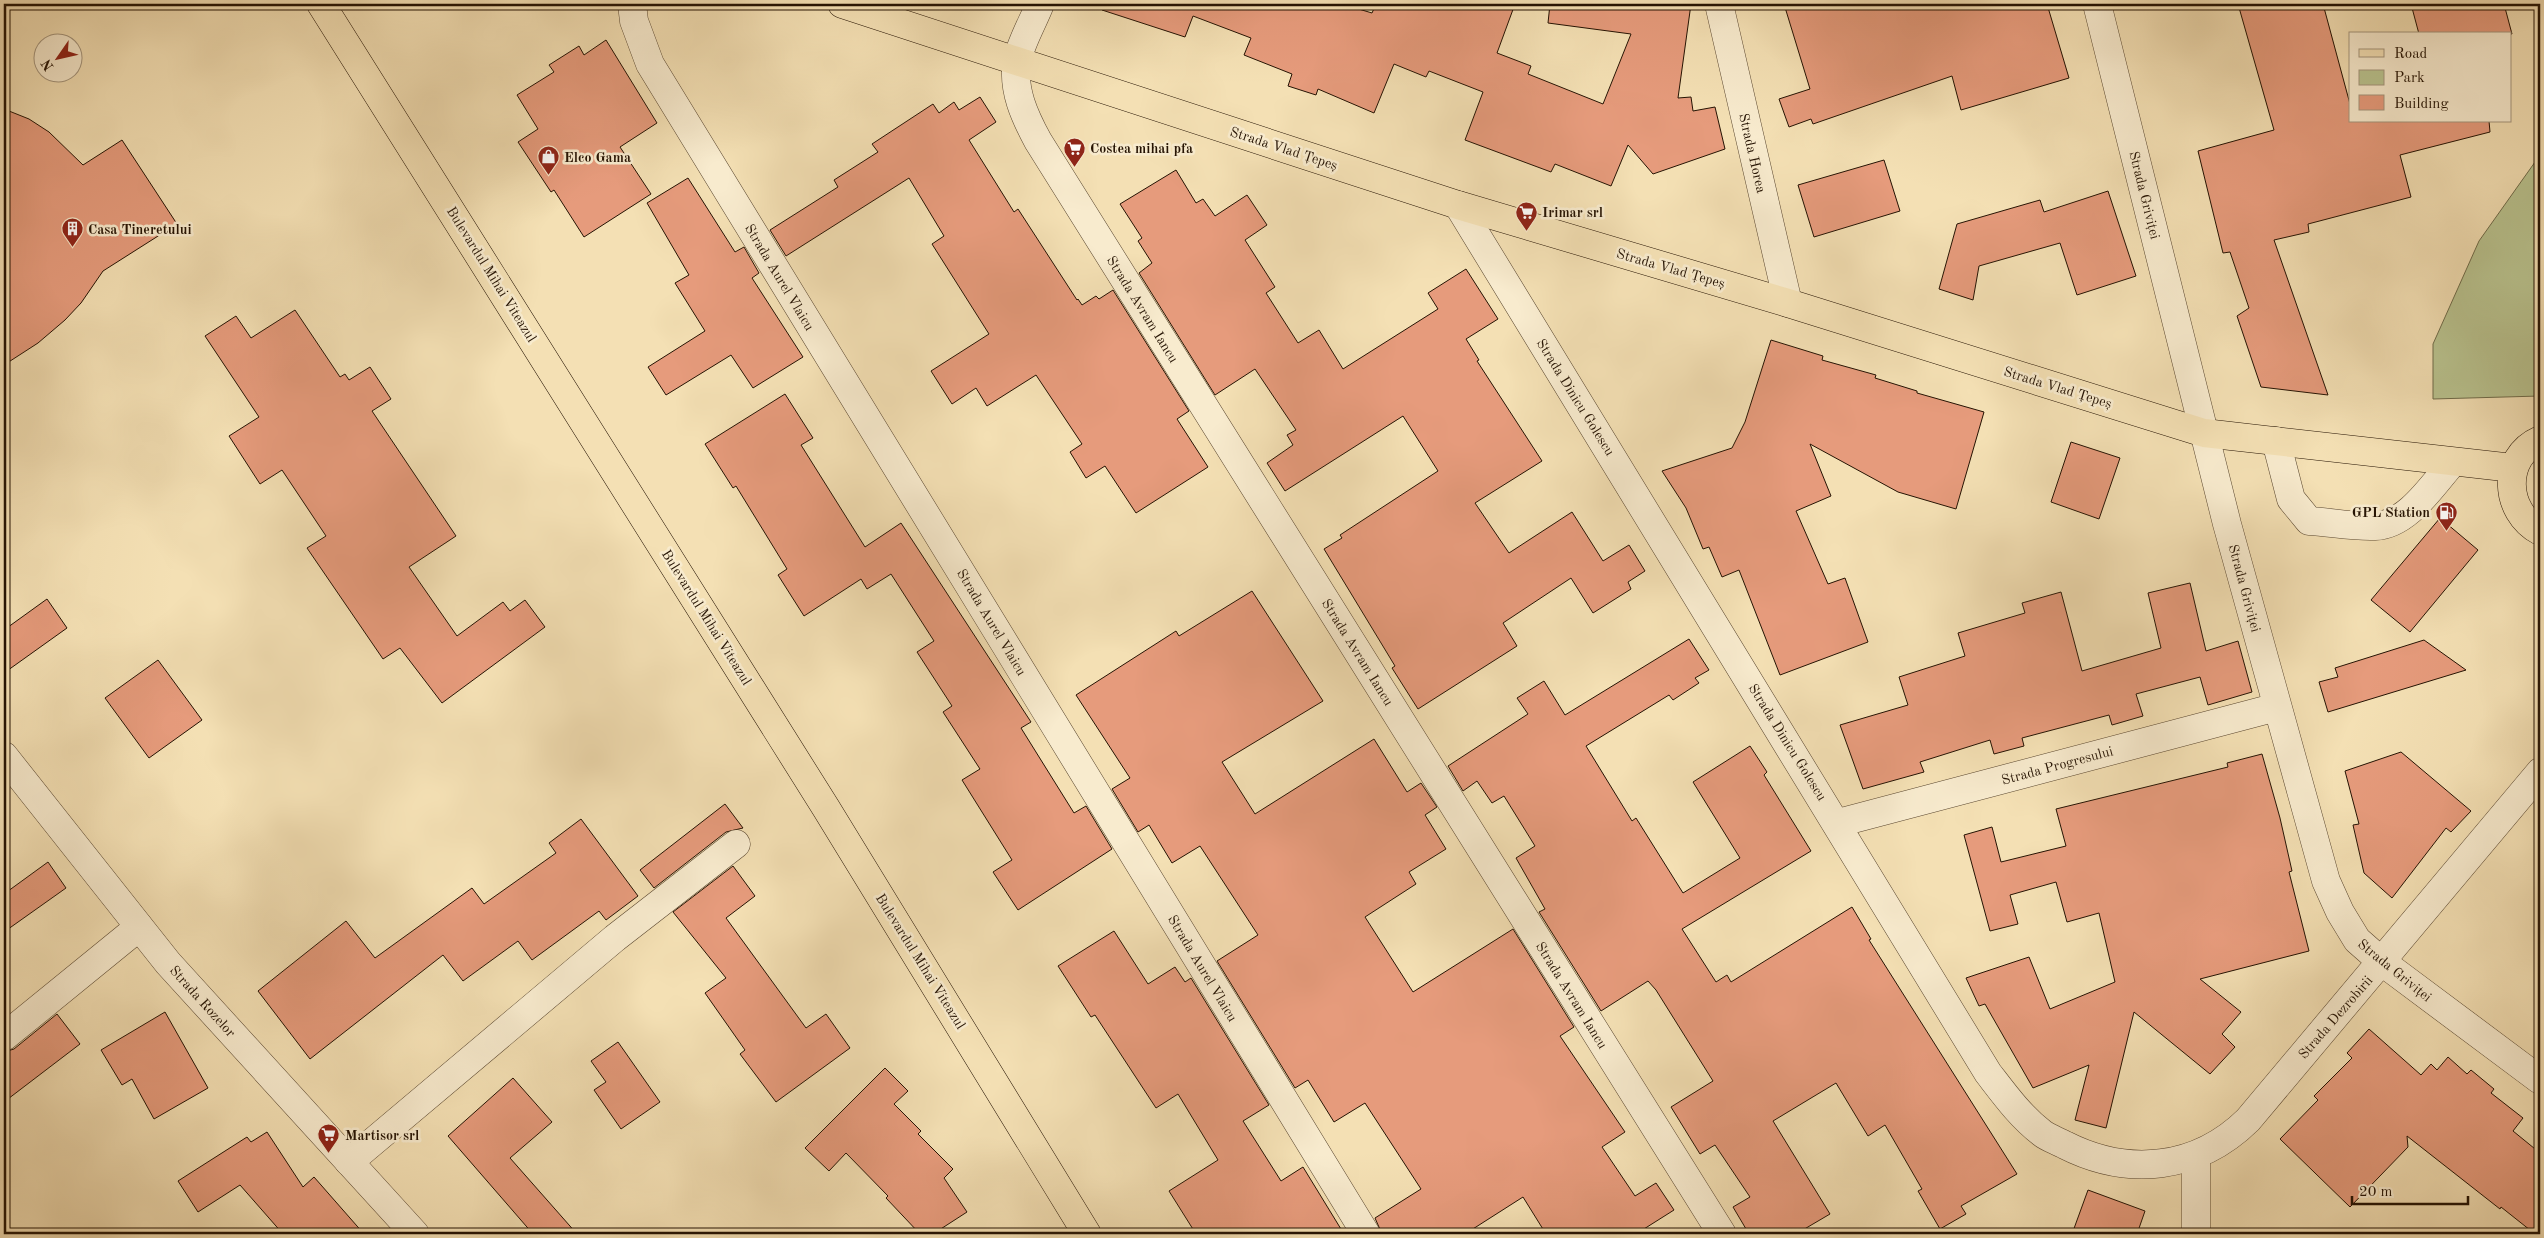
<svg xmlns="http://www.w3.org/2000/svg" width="2544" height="1238" font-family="'Old Standard TT',serif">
<rect width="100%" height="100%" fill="#f4e0b4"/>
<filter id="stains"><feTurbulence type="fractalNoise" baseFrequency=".004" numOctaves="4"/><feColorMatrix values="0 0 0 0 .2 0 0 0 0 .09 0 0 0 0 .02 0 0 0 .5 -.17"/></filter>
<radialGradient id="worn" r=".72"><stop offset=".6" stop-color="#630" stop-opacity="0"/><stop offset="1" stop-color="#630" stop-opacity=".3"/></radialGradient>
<path fill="#b9c38f" stroke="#6f6b49" d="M2540 155V396L2433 399V344L2479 241Z"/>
<g fill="#e69b7c" stroke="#251303">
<path d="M1103 4H1342L1372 13 1376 4H1515L1497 53 1531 66 1528 74 1603 104 1631 34 1548 23 1550 4H1691L1678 98 1691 97 1693 111 1715 107 1725 149 1653 174 1628 145 1611 186 1555 164 1551 172 1465 140 1483 92 1429 71 1426 77 1394 64 1374 113 1318 89 1316 95 1288 86 1292 74 1244 55 1251 38 1193 16 1185 37 1102 10Z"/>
<path d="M1784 4H2047L2069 78 1961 110 1952 76 1813 124 1811 119 1789 127 1779 99 1810 89Z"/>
<path d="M2238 4H2323L2350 104V121H2489L2490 132 2400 155 2411 197 2308 224 2309 232 2274 240 2328 395 2261 387 2237 316 2249 308 2230 252 2223 253 2198 151 2274 130Z"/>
<path d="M2411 4H2504L2512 34H2419Z"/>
<path d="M606 40 657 123 620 147 651 194 584 237 554 190 551 192 518 142 538 129 517 95 554 72 549 65 579 46 584 55Z"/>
<path d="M980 97 996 122 969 140 1014 212 1018 209 1077 300 1078 299 1082 305 1096 296 1099 299 1113 290 1189 411 1177 419 1208 467 1136 513 1105 466 1086 478 1070 452 1082 444 1036 375 987 406 976 388 952 404 931 371 989 334 932 244 944 236 909 178 786 256 770 230 838 187 834 180 878 152 872 144 933 104 939 113 954 102 959 110Z"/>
<path d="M4 109 29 119 49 132 83 165 122 140 177 224 103 271 81 303 65 320 38 343 4 365Z"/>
<path d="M1884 160 1900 211 1814 237 1798 185Z"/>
<path d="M1176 170 1196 203 1203 199 1215 216 1247 195 1267 225 1245 240 1275 287 1266 293 1298 343 1319 330 1343 369 1438 309 1428 293 1466 269 1498 319 1466 339 1479 360 1477 361 1542 461 1475 503 1509 553 1572 512 1603 561 1629 545 1645 571 1628 582 1631 589 1593 613 1571 578 1503 623 1517 646 1418 709 1392 668 1395 666 1324 549 1342 538 1340 535 1438 471 1403 416 1285 491 1267 463 1293 445 1287 435 1296 430 1255 369 1215 395 1139 273 1152 263 1138 241 1142 238 1120 204Z"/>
<path d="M688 178 735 252 744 247 759 273 752 278 803 357 753 388 731 355 666 395 648 367 705 331 675 283 689 275 647 203Z"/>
<path d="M2108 191 2136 276 2077 295 2060 243 1979 266 1973 300 1939 289 1957 224 2040 200 2044 212Z"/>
<path d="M295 310 340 377 345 374 349 380 370 367 391 399 372 411 456 536 409 567 457 636 503 602 510 611 525 600 545 627 442 703 400 648 383 659 307 548 326 536 282 470 260 484 229 436 259 417 205 336 236 316 251 338Z"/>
<path d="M1771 340 1823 356 1822 360 1876 375 1875 378 1917 391V393L1984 412 1956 509 1898 492 1810 444 1831 496 1796 511 1828 584 1845 578 1868 642 1780 675 1739 570 1722 577 1709 547 1703 549 1686 508 1662 471 1732 448 1745 422Z"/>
<path d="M785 394 813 438 801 445 865 547 901 523 1031 722 1021 728 1074 813 1086 806 1112 849 1018 910 993 872 1012 860 962 780 980 769 943 712 952 706 917 652 934 641 891 574 867 589 861 579 804 616 778 575 787 569 736 486 733 488 705 444Z"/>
<path d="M2071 442 2120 458 2099 519 2051 502Z"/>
<path d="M2440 518 2478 550 2410 632 2371 600Z"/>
<path d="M2190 583 2206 651 2238 641 2252 692 2208 705 2200 677 2136 694 2143 716 2112 725 2109 715 2022 738 2024 746 1994 754 1990 740 1920 762 1924 772 1863 789 1840 725 1908 705 1899 677 1965 656 1958 633 2025 613 2022 603 2061 592 2082 671 2161 648 2148 593Z"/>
<path d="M1252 591 1323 701 1222 762 1255 814 1374 739 1407 792 1421 783 1437 807 1425 815 1446 849 1409 872 1416 884 1365 917 1413 992 1513 929 1574 1027 1560 1036 1625 1132 1602 1147 1635 1196 1656 1183 1674 1210 1636 1234H1546L1523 1197 1465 1234H1382L1375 1218 1421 1189 1365 1103 1334 1122 1308 1080 1295 1088 1217 961 1258 935 1200 846 1172 863 1149 825 1138 832 1112 789 1130 778 1076 695 1176 631 1179 636Z"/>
<path d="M47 599 67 628 4 673V630Z"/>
<path d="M1689 639 1709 670 1695 678 1699 683 1673 700 1669 695 1586 746 1632 821 1636 818 1683 893 1740 858 1693 782 1750 746 1767 772 1764 775 1811 851 1682 929 1716 982 1727 975 1731 982 1852 907 1871 939 1869 940 2017 1174 1961 1206 1966 1214 1940 1229 1918 1191 1922 1189 1885 1125 1868 1136 1836 1083 1773 1121 1830 1214 1796 1234H1749L1733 1207 1750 1197 1715 1145 1700 1154 1671 1107 1713 1081 1656 990 1648 981 1601 1011 1539 912 1545 909 1516 858 1535 846 1504 796 1492 803 1477 781 1463 791 1448 766 1528 714 1517 698 1544 681 1565 715Z"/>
<path d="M2424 640 2466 670 2328 712 2319 682 2338 677 2335 668Z"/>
<path d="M158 660 202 720 149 758 105 698Z"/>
<path d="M2401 752 2471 811 2451 832 2446 828 2392 898 2364 873 2353 825 2359 824 2345 771Z"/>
<path d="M2262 754 2280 818 2292 871 2289 872 2309 951 2200 979 2241 1012 2222 1034 2235 1047 2210 1074 2134 1012 2106 1128 2075 1120 2089 1065 2033 1088 1985 1004 1979 1006 1966 978 2029 957 2050 1009 2115 982 2099 913 2067 922 2056 882 2010 895 2018 924 1990 931 1964 835 1992 827 2001 862 2066 846 2056 809 2228 767 2227 763Z"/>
<path d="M725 804 743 828 726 832 654 888 640 870Z"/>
<path d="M581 819 638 896 606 920 599 911 532 960 518 941 463 981 443 955 310 1059 258 991 346 921 375 958 472 888 484 904 556 853 549 843Z"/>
<path d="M48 862 66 888 4 932V894Z"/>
<path d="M733 866 755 896 726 918 806 1028 826 1014 850 1048 776 1102 740 1054 745 1050 705 993 726 978 673 912Z"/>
<path d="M1114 931 1148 984 1175 967 1185 982 1191 978 1269 1105 1243 1121 1281 1181 1303 1167 1344 1234H1196L1169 1191 1218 1160 1178 1094 1156 1108 1095 1015 1091 1017 1058 966Z"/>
<path d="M165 1012 208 1088 154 1119 132 1079 122 1085 101 1050Z"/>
<path d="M57 1014 80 1044 4 1102V1052L14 1049Z"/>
<path d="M2369 1029 2421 1075 2431 1064 2437 1070 2448 1057 2467 1074 2471 1070 2494 1089 2491 1093 2523 1118 2513 1131 2540 1153V1234H2535L2501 1207 2500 1209 2407 1136 2408 1147 2350 1207 2280 1139 2318 1100 2314 1096 2352 1058 2347 1053Z"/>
<path d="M618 1042 660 1102 621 1129 594 1090 606 1082 591 1061Z"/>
<path d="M885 1068 908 1091 894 1104 921 1131 918 1134 953 1169 944 1178 967 1212 933 1234H920L886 1198 888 1196 846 1153 829 1171 805 1148Z"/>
<path d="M513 1078 552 1122 510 1158 577 1234H533L448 1136Z"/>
<path d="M267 1132 303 1187 314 1177 364 1234H283L240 1185 198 1212 178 1181 247 1137 251 1142Z"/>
<path d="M2088 1190 2145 1211 2137 1234H2072Z"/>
</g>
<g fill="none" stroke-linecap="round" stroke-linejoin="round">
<defs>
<g id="minor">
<path d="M632 4 634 21 650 64 1366 1234"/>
<path d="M1040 4C1033 22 1021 42 1017 61 1012 90 1025 117 1038 141L1722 1234"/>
<path d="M1719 4 1788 303"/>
<path d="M2097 4 2227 524 2326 881 2340 912 2357 940 2382 962 2540 1080"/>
<path d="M1458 205 1988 1073C2005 1095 2020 1116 2042 1133 2048 1138 2058 1141 2065 1145 2128 1177 2197 1170 2248 1120L2540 772"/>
<path d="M2276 441 2291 499 2309 521C2330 522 2353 527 2375 526 2408 525 2433 484 2453 462"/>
<path d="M4 756 168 963 415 1234"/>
<path d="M1838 823 2277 707"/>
<path d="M4 1037 139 927"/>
<path d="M2196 1156V1234"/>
<path d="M349 1162 615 938 736 844"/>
</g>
<g id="major">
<path d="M321 4 826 808 1087 1234"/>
<path d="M842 4 1458 205 1788 303 2204 433 2513 468"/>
<path d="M2540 440C2501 457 2504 512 2540 531"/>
</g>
</defs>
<use href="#minor" stroke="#59462f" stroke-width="29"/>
<use href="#major" stroke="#251303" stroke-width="29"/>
<use href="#minor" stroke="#f8ebce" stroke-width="28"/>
<use href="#major" stroke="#f4e0b4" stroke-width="28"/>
</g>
<defs>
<symbol id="supermarket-pin" viewBox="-11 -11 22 30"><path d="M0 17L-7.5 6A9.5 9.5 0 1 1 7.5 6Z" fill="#8f2418" stroke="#f8ebce"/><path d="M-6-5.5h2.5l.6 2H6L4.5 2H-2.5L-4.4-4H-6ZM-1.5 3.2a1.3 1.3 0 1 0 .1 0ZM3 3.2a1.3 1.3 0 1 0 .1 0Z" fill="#fff"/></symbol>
<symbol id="shop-pin" viewBox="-11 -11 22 30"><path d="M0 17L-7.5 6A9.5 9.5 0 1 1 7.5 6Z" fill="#8f2418" stroke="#f8ebce"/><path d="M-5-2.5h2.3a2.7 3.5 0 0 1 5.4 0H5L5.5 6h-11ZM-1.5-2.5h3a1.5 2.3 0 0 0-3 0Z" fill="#fff"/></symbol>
<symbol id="building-pin" viewBox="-11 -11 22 30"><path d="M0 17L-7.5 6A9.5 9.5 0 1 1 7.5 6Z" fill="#8f2418" stroke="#f8ebce"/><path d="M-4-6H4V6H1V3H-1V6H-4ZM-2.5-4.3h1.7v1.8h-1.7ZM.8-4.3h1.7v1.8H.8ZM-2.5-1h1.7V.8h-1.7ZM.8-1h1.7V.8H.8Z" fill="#fff"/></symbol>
<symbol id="fuel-pin" viewBox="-11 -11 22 30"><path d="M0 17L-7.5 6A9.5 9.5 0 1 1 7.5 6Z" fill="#8f2418" stroke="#f8ebce"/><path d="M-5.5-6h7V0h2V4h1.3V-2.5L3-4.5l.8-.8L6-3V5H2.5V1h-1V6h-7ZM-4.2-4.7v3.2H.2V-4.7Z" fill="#fff"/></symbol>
</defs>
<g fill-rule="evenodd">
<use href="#supermarket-pin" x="1062" y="136" width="25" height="34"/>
<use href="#shop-pin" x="536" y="144" width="25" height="34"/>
<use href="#supermarket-pin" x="1514" y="200" width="25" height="34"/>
<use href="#building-pin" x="60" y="216" width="25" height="34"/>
<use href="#fuel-pin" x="2434" y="500" width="25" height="34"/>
<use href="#supermarket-pin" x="316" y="1122" width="25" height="34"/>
</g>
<g text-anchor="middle" stroke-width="5" stroke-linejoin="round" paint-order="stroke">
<g font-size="14" font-weight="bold" fill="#251303" stroke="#f8ebce" text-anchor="start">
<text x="1090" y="153">Costea mihai pfa</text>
<text x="564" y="162">Elco Gama</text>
<text x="1542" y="217">Irimar srl</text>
<text x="88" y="234">Casa Tineretului</text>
<text x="2430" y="517" text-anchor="end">GPL Station</text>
<text x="345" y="1140">Martisor srl</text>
</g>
<g font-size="14" fill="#251303" stroke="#f8ebce">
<text transform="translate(1284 148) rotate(18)" y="5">Strada Vlad Țepeș</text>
<text transform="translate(1753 153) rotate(77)" y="5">Strada Horea</text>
<text transform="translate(2145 195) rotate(76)" y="5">Strada Griviței</text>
<text transform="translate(1671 268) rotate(16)" y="5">Strada Vlad Țepeș</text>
<text transform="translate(492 274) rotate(58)" y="5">Bulevardul Mihai Viteazul</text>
<text transform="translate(780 277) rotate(59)" y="5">Strada Aurel Vlaicu</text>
<text transform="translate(1143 309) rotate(58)" y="5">Strada Avram Iancu</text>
<text transform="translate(2058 387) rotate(17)" y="5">Strada Vlad Țepeș</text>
<text transform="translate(1576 397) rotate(58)" y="5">Strada Dinicu Golescu</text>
<text transform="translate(2245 588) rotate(75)" y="5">Strada Griviței</text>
<text transform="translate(707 617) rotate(58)" y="5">Bulevardul Mihai Viteazul</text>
<text transform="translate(992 622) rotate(59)" y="5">Strada Aurel Vlaicu</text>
<text transform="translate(1358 652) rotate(58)" y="5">Strada Avram Iancu</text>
<text transform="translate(1788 742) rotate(58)" y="5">Strada Dinicu Golescu</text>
<text transform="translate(2057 765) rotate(-15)" y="5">Strada Progresului</text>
<text transform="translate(921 961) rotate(58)" y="5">Bulevardul Mihai Viteazul</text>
<text transform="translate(1203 968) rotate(59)" y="5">Strada Aurel Vlaicu</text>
<text transform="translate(2395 970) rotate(39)" y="5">Strada Griviței</text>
<text transform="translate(1572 995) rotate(58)" y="5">Strada Avram Iancu</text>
<text transform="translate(203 1001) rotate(48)" y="5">Strada Rozelor</text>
<text transform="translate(2335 1017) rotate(-49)" y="5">Strada Dezrobirii</text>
</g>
</g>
<rect width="2544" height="1238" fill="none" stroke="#f4e0b4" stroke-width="20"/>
<rect x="5" y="5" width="2534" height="1228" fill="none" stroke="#251303" stroke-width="2.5"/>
<rect x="10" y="10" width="2524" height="1218" fill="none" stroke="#251303"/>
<rect x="2349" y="32" width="162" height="90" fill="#f8ebce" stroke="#a4957d"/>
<rect x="2359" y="49" width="25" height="8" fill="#f4e0b4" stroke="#a4957d"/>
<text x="2394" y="58" font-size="15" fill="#251303">Road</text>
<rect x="2359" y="70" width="25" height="15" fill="#b9c38f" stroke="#a4957d"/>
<text x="2394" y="82" font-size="15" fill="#251303">Park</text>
<rect x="2359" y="95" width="25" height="15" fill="#e69b7c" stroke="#a4957d"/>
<text x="2394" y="108" font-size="15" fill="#251303">Building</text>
<g transform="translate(58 58) rotate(236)"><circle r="24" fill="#f8ebce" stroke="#a4957d"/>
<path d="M0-4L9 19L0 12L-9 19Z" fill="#8f2418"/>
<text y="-8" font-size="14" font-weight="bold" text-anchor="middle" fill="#251303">N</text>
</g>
<path d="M2352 1196v8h116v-8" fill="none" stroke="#251303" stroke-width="2.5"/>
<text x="2359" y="1196" font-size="15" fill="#251303" stroke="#f8ebce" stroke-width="4" paint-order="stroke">20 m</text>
<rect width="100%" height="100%" filter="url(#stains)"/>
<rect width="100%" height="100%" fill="url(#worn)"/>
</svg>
